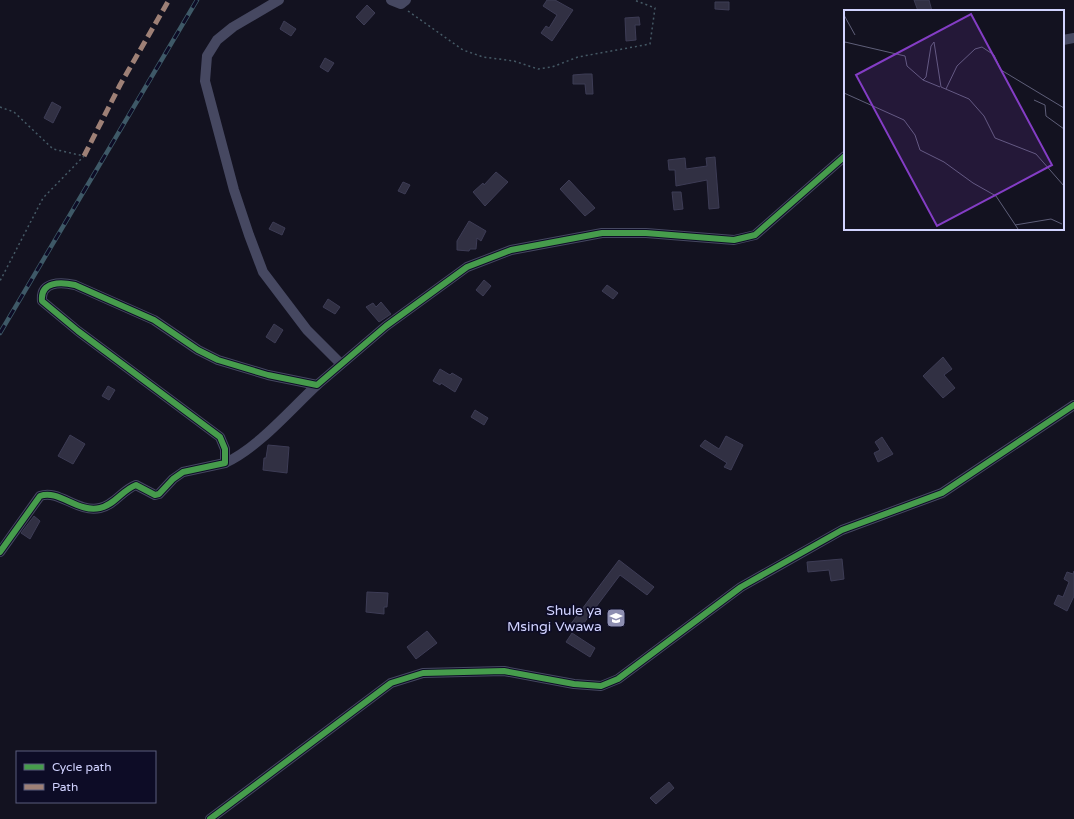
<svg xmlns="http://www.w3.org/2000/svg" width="1074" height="819" font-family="'Varela Round',sans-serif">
<rect width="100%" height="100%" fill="#131220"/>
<g fill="#313043" stroke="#3d3c55">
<path d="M547 0H555L573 10 552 41 541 33 546 26 549 28 557 15 543 6Z"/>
<path d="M914 0H929L932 11H918Z"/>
<path d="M715 2H729V10L715 9Z"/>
<path d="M367 5 375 13 364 25 356 17Z"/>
<path d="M639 17 640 25H635L636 40 626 41 625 18Z"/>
<path d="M284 21 296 29 291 36 280 29Z"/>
<path d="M325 58 334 63 328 72 320 67Z"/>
<path d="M585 74H592L593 94H586L585 84H573V75Z"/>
<path d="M52 102 61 107 53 123 44 118Z"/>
<path d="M715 157 719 208 709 209 707 180 676 186 675 170H669L668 160 685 158 686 169 707 166 706 158Z"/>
<path d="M496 172 508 182 485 206 473 192 483 183 484 185Z"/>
<path d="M569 180 595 208 585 216 560 189Z"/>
<path d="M403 182 410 185 405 194 398 191Z"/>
<path d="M672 192H681L683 209 674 210Z"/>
<path d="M469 221 486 231 481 241 477 238 476 249H470L469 251 457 250V241Z"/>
<path d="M273 222 285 228 282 235 269 229Z"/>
<path d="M484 280 491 286 483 296 476 290Z"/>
<path d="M607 285 618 293 613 299 602 291Z"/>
<path d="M328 299 340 307 335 314 323 307Z"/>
<path d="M381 302 391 314 379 322 366 307 373 303 376 307Z"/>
<path d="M274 324 283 330 275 343 266 337Z"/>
<path d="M943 357 952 369 944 375 955 388 943 398 923 376Z"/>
<path d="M440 369 450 375 452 373 462 379 455 392 441 383 440 385 433 381Z"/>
<path d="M108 386 115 390 109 400 102 396Z"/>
<path d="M475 410 488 418 484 425 471 417Z"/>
<path d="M70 435 85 444 73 464 58 456Z"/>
<path d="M726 436 743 445 731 470 724 467 727 463 700 446 705 440 719 449Z"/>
<path d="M882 437 893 454 878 462 874 453 880 450 875 442Z"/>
<path d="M268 445 289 447 287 473 263 470 264 458H266Z"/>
<path d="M34 516 40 521 30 539 21 533Z"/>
<path d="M842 559 844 579 831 581 829 570 808 572 807 562Z"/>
<path d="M619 560 654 587 647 595 620 575 578 631 570 625Z"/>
<path d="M1074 571V596L1067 611 1054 604 1058 595 1063 597 1069 582 1064 579 1067 572 1073 574Z"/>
<path d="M367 592 388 593 387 607H384V614L366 612Z"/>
<path d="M427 631 437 643 416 659 407 647Z"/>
<path d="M572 633 595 648 590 657 566 642Z"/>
<path d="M669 782 674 788 656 804 650 798Z"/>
</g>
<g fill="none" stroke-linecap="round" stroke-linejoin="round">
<g stroke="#455965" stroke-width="1.5" stroke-dasharray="2 3" stroke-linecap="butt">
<path d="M408 11 463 50 483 57 514 61 538 69 552 67 578 57 650 44 655 8 634 0"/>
<path d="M0 107 14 112 53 149 84 156 43 198 0 281"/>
</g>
<g stroke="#464861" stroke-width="10">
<path d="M279 0 233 27 217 40 207 56 205 81 234 190 249 235 263 272 307 330 341 364"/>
<path d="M391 0 401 4 406 0"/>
<path d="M1063 40 1074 38"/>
<path d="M225 463C258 448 290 410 317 385"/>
<path d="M0 552 40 496C59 489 77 513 100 508 115 505 122 490 136 485L155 495 159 494 173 479 183 472 225 463V449L220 437 78 331 42 301C40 281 61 282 75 285L154 320 198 350 218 360 268 375 317 385 386 326 467 267 511 250 602 233H646L734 240 755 235 845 156"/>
<path d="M210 819 391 683 423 673 504 671 574 684 601 686 618 679 741 587 842 530 942 493 1074 405"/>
</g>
<defs>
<path id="rail" d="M0 333 197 0"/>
</defs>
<use href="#rail" stroke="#3e5967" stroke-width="4.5"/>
<use href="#rail" stroke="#0d0c26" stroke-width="3" stroke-dasharray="9" stroke-linecap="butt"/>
<path stroke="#9e8076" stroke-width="5" stroke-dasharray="10 5" stroke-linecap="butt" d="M84 156 120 85 169 0"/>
<defs>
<g id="cycleway">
<path d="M0 552 40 496C59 489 77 513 100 508 115 505 122 490 136 485L155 495 159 494 173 479 183 472 225 463V449L220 437 78 331 42 301C40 281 61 282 75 285L154 320 198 350 218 360 268 375 317 385 386 326 467 267 511 250 602 233H646L734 240 755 235 845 156"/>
<path d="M210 819 391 683 423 673 504 671 574 684 601 686 618 679 741 587 842 530 942 493 1074 405"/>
</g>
</defs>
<use href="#cycleway" stroke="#0d0c26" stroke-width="8"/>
<use href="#cycleway" stroke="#469c4c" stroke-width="6"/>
</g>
<defs>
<symbol id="school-square" viewBox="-11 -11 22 22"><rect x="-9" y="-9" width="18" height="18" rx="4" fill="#8e8fb1" stroke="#0d0c26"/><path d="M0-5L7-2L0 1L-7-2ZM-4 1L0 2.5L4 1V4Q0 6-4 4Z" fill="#fff"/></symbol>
</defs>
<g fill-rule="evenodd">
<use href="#school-square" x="605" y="607" width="22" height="22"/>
</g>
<g text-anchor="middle" stroke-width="3.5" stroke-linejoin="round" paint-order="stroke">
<g font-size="14" fill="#d1d3ff" stroke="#0d0c26" text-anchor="end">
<text x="602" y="615">Shule ya<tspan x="602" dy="16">Msingi Vwawa</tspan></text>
</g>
</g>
<g transform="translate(844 10)">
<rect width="220" height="220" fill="#131220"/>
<path fill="none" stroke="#5f5f79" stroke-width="1" d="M0 5 11 25M0 35 1 32 61 46 63 56 79 70 82 67 87 36 90 32 97 77 125 89 140 106 151 128 192 144 220 176M79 70 96 77M102 79 113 56 131 39 138 37 150 45 157 60 220 98M0 83 60 110 71 125 76 140 100 152 129 173 152 186 174 219M190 90 201 95 202 106 220 119M171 215 207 209 218 214"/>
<path fill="#843dc5" fill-opacity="0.15" stroke="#843dc5" stroke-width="2" d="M127 4 208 155 93 216 12 65Z"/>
<rect width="220" height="220" fill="none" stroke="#d1d3ff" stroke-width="2"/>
</g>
<rect x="16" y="751" width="140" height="52" fill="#0d0c26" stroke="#5b5c7d"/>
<rect x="24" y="764" width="20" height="6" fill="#469c4c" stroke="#5b5c7d"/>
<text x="52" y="771" font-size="12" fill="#d1d3ff">Cycle path</text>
<rect x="24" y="784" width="20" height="6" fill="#9e8076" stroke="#5b5c7d"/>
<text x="52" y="791" font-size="12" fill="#d1d3ff">Path</text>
</svg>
